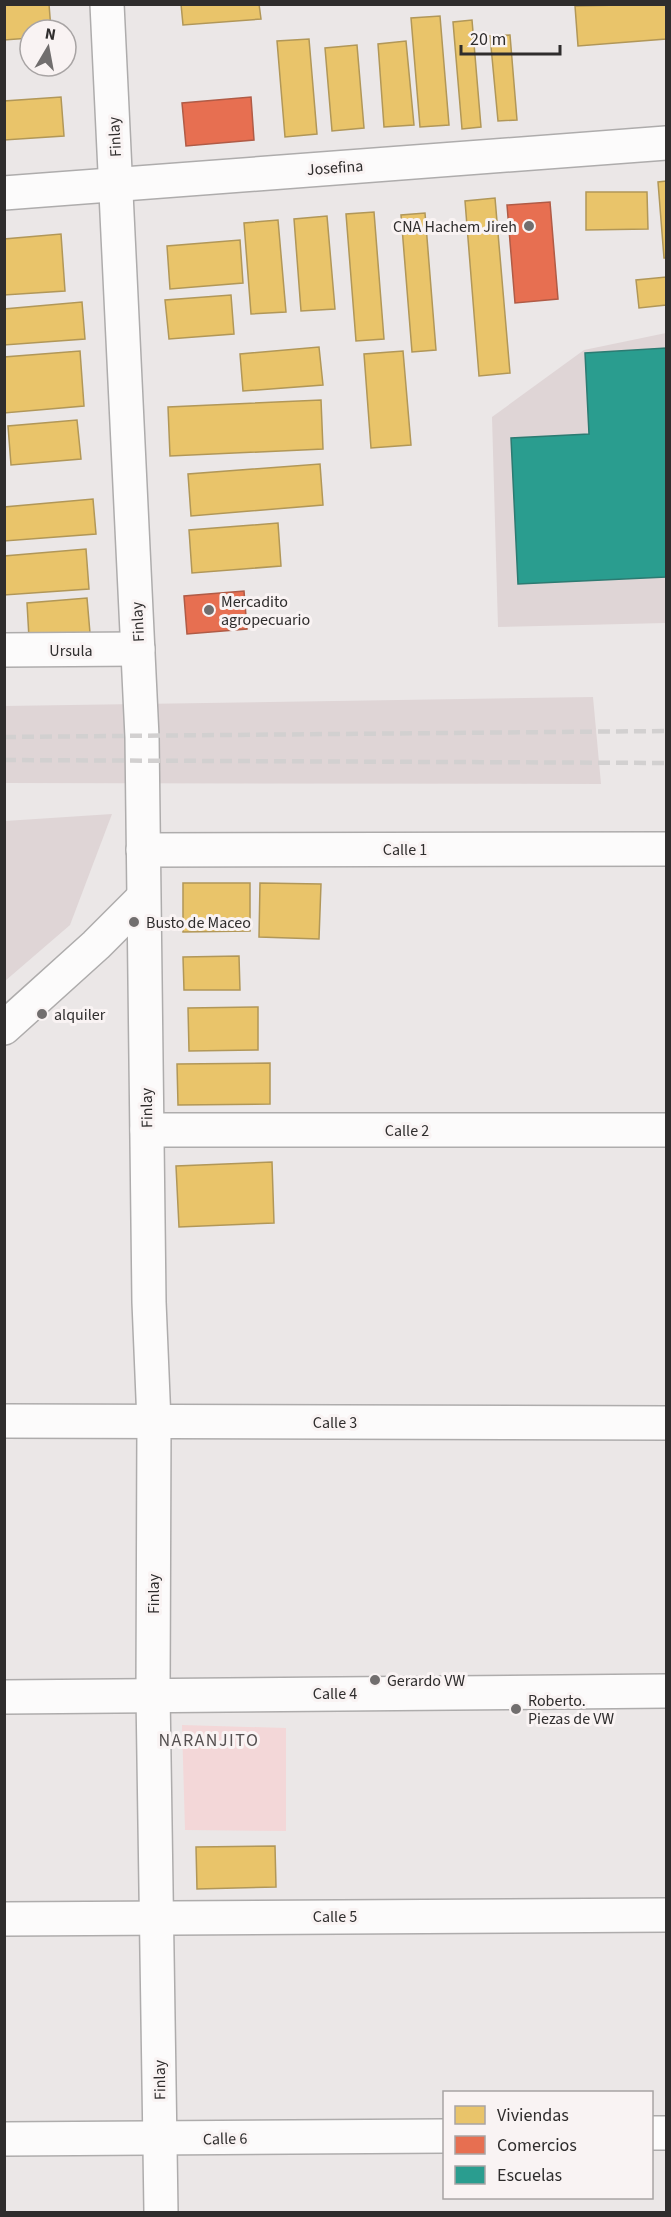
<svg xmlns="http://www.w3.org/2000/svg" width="671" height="2217" font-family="'Source Sans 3',sans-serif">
<rect width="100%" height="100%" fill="#ebe7e7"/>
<g fill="#dfd5d6">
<path d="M666 333V623L498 627 492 417 584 350Z"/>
<path d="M593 697 601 784 5 783 4 706Z"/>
<path d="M112 814 70 925 5 981V821Z"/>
</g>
<path fill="#f3d7d8" d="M182 1725 286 1728V1831L185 1830Z"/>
<g fill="#e9c46a" stroke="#b19758" stroke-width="1.5">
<path d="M4 4H49L51 30H30V38L4 40Z"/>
<path d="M181 4H259L261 19 183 25Z"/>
<path d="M666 4V39L578 46 575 6Z"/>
<path d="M440 16 449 125 420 127 411 18Z"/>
<path d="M472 20 481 127 462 129 453 22Z"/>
<path d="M510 35 517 120 498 121 490 36Z"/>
<path d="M309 39 317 134 285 137 277 41Z"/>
<path d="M406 41 414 125 384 127 378 44Z"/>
<path d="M357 45 364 128 332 131 325 48Z"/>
<path d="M61 97 64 136 4 140V101Z"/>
<path d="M666 181V258H664L658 182Z"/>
<path d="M586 192H647L648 229 586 230Z"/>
<path d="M495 198 510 373 479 376 465 201Z"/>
<path d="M374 212 384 339 356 341 346 214Z"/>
<path d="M425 213 436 350 412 352 401 215Z"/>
<path d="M327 216 335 309 301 311 294 219Z"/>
<path d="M278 220 286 312 251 314 244 223Z"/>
<path d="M61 234 65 291 4 295V239Z"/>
<path d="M240 240 243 283 170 289 167 246Z"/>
<path d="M666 277V305L639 308 636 280Z"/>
<path d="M231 295 234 334 169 339 165 300Z"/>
<path d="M82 302 85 339 4 345V309Z"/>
<path d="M319 347 323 385 243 391 240 354Z"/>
<path d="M80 351 84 406 4 413V357Z"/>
<path d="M403 351 411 445 371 448 364 354Z"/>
<path d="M321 400 323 449 170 456 168 407Z"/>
<path d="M77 420 81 459 11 465 8 426Z"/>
<path d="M320 464 323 505 191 516 188 474Z"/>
<path d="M93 499 96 534 4 541V507Z"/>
<path d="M278 523 281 566 192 573 189 530Z"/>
<path d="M86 549 89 589 4 595V556Z"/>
<path d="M87 598 90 633 29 638 27 603Z"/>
<path d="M183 883H250V931L183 932Z"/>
<path d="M260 883 321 884 319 939 259 937Z"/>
<path d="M239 956 240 990H184L183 957Z"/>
<path d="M258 1007V1050L189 1051 188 1008Z"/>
<path d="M270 1063V1104L178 1105 177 1064Z"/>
<path d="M272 1162 274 1223 179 1227 176 1166Z"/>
<path d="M275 1846 276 1887 197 1889 196 1847Z"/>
</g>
<g fill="#e76f51" stroke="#b05b46" stroke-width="1.5">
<path d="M251 97 254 140 186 146 182 103Z"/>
<path d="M550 202 558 299 515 303 507 205Z"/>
<path d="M244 591 247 629 187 634 184 596Z"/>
</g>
<path fill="#2a9d8f" stroke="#2c7b72" stroke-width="1.5" d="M666 348V577L518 584 511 438 589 434 585 353Z"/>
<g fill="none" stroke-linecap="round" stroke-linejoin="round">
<defs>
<g id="minor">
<path d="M107 4 142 737 149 1302 154 1422 153 1694 161 2212"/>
<path d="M4 193 666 143"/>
<path d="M4 650 138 649"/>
<path d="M143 850 666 849"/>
<path d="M4 1028 96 945 143 898"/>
<path d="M147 1130H666"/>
<path d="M4 1421 666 1423"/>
<path d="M4 1697 666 1691"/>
<path d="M4 1919 666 1915"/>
<path d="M652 2133H666"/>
<path d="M4 2139 444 2136"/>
</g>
</defs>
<use href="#minor" stroke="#aeacac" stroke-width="36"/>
<use href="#minor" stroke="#fcfbfb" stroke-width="33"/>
<g stroke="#d2d0d0" stroke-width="4.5" stroke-dasharray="12 6" stroke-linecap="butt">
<path d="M4 737 666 731"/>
<path d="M4 760 666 763"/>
</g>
</g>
<g fill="#716e6e" stroke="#f9f3f3" stroke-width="2">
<circle cx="529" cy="226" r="6"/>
<circle cx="209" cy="610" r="6"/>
<circle cx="134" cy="922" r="6"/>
<circle cx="42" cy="1014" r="6"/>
<circle cx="375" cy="1680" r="6"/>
<circle cx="516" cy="1709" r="6"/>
</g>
<g text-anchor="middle" stroke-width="6" stroke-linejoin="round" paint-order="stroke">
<g font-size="16" fill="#2f2d2d" stroke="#f9f3f3">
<text transform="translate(114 137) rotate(-93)" y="6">Finlay</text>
<text transform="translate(335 167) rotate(-4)" y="6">Josefina</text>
<text transform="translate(137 622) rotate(-93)" y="6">Finlay</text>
<text x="71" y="656">Ursula</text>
<text x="405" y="855">Calle 1</text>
<text transform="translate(146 1108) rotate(-91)" y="6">Finlay</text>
<text x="407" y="1136">Calle 2</text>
<text x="335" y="1428">Calle 3</text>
<text transform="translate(153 1594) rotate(-90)" y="6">Finlay</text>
<text x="335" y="1699">Calle 4</text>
<text x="335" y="1922">Calle 5</text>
<text transform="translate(159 2080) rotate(-91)" y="6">Finlay</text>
<text transform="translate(225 2138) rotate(-1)" y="6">Calle 6</text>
</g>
<g font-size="16" fill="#2f2d2d" stroke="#f9f3f3" text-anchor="start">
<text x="517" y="232" text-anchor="end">CNA Hachem Jireh</text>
<text x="221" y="607">Mercadito<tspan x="221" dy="18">agropecuario</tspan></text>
<text x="146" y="928">Busto de Maceo</text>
<text x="54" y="1020">alquiler</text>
<text x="387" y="1686">Gerardo VW</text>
<text x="528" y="1706">Roberto.<tspan x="528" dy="18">Piezas de VW</tspan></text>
</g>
<g font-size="18" letter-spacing="1.5" fill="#565151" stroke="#f9f3f3">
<text x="209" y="1746">NARANJITO</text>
</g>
</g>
<rect width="671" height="2217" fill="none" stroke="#2f2d2d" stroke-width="12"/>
<rect x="443" y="2091" width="210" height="108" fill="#f9f3f3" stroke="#a8a4a4" stroke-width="1.5"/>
<rect x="455" y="2106" width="30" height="18" fill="#e9c46a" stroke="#a8a4a4" stroke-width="1.5"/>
<text x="497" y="2121" font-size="18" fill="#2f2d2d">Viviendas</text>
<rect x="455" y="2136" width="30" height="18" fill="#e76f51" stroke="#a8a4a4" stroke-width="1.5"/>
<text x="497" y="2151" font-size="18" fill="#2f2d2d">Comercios</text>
<rect x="455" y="2166" width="30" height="18" fill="#2a9d8f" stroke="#a8a4a4" stroke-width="1.5"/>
<text x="497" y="2181" font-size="18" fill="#2f2d2d">Escuelas</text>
<g transform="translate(48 48) rotate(10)"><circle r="28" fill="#f9f3f3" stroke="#a8a4a4" stroke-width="1.5"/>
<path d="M0-4.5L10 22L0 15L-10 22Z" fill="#716e6e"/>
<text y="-9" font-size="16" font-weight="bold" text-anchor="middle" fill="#2f2d2d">N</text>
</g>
<path d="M461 45v9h99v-9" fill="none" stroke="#2f2d2d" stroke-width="3"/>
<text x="470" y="45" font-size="18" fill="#2f2d2d" stroke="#f9f3f3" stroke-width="4.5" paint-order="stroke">20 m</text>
</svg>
